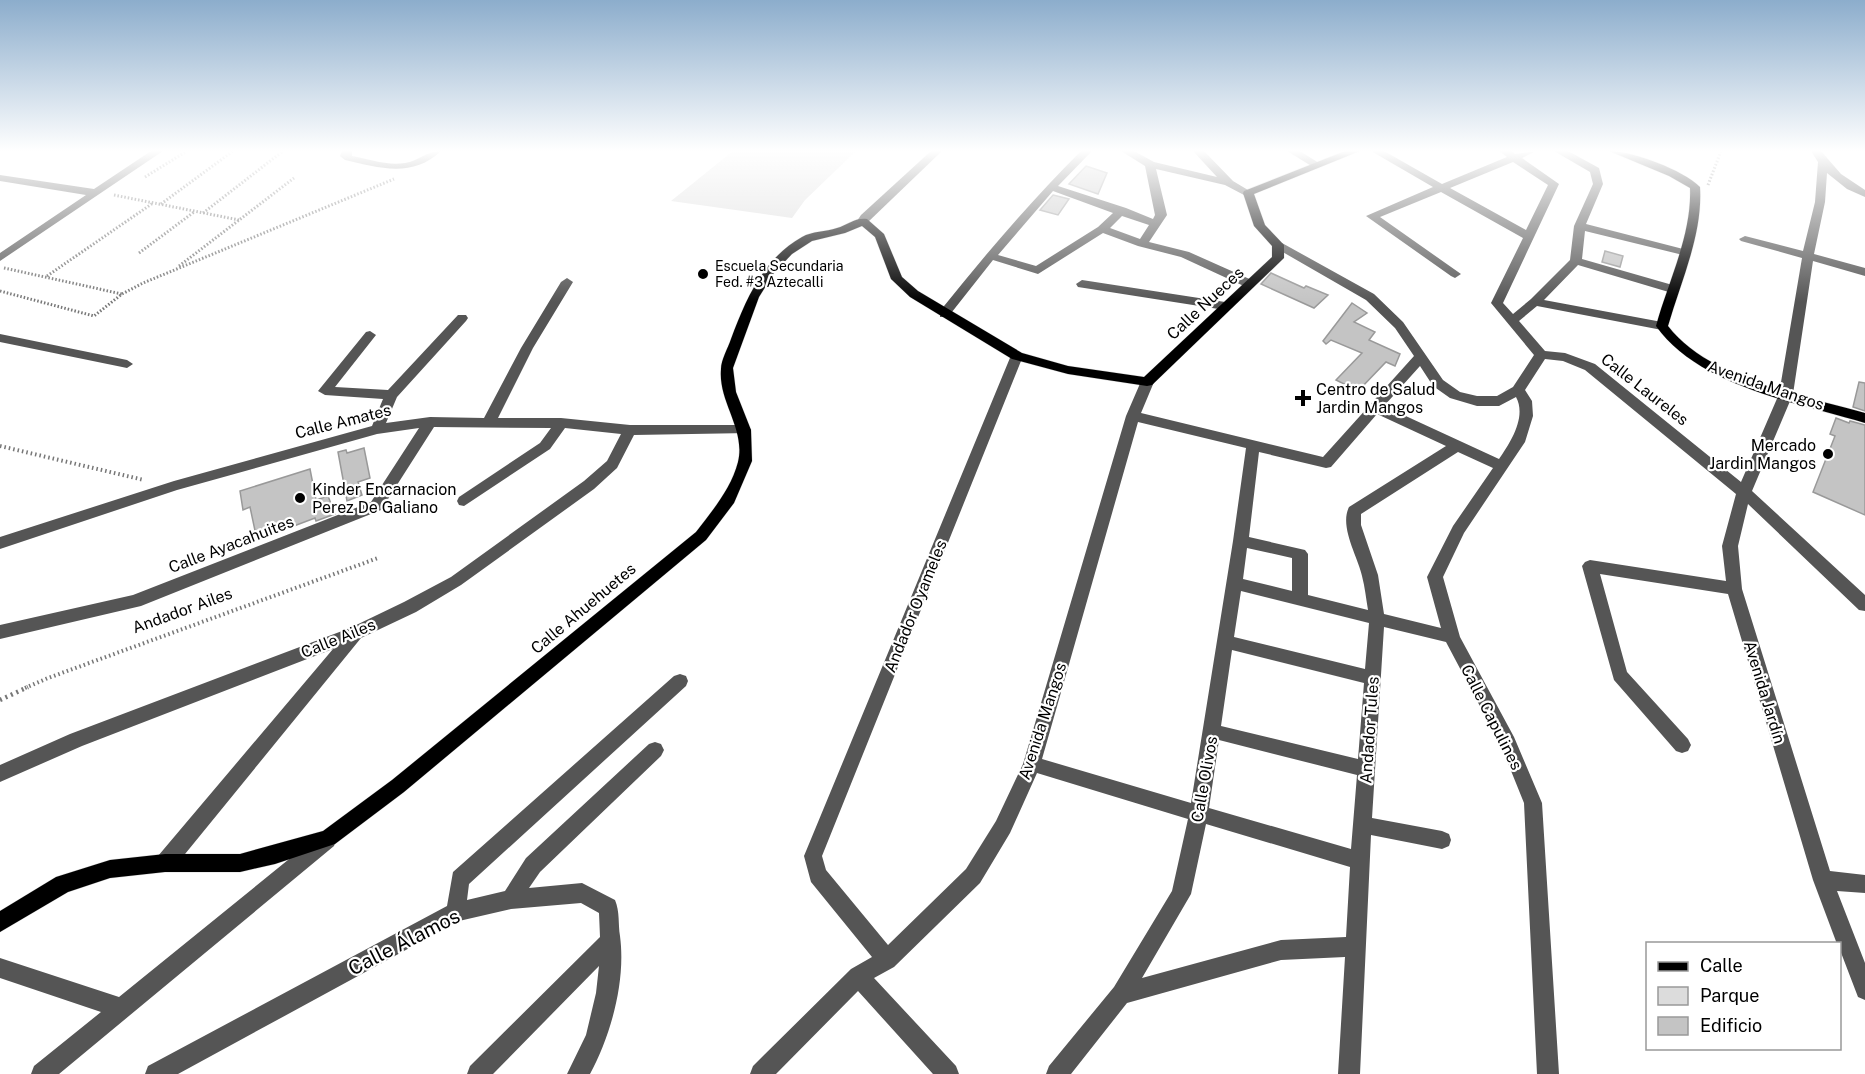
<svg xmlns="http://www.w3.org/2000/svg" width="1865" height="1074" font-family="'Public Sans',sans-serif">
<rect width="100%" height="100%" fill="#fff"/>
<path fill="#dcdcdc" d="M733 151H856L805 200 792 218 671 201Z"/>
<g fill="#c4c4c4" stroke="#999" stroke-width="1.5">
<path d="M1086 166 1107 173 1098 194 1069 184Z"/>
<path d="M1053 195 1069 199 1058 215 1040 210Z"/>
<path d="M1605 251 1623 256 1620 267 1602 262Z"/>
<path d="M1271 273 1304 288 1306 286 1328 295 1314 308 1261 284Z"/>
<path d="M1352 303 1367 313 1354 322 1375 332 1369 340 1400 354 1395 366 1386 362 1358 391 1336 380 1362 353 1331 340 1326 344 1323 341Z"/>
<path d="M1859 382 1865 383V411L1853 407Z"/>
<path d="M1836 418 1849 423 1850 421 1865 425V515L1813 492 1835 436 1830 434Z"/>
<path d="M364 448 370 478 358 482 362 495 347 501 338 452 346 450 347 453Z"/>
<path d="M310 469 316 500 328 496 335 514 316 521 315 518 257 540 250 507 243 510 240 491Z"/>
</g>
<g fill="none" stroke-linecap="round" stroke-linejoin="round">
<defs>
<g id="major">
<path d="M1345 151H1360L1254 194 1265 225 1284 245V258L1152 385 1147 386 1068 374 1012 359 910 297 891 279 875 237 862 226 845 233 812 241 792 254 774 273 759 297 733 368 736 392 751 430 752 461 734 503 706 540 404 792 335 844 275 864 240 872H165L110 878 68 892 0 932V911L56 877 110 860 165 854H240L323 831 392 780 696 532C712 511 731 489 738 462 746 429 718 402 721 369 721 360 728 348 731 339 746 299 763 259 802 237 812 231 826 232 837 228 847 225 856 217 867 219L884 234 902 277 918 291 1022 353 1068 366 1144 377 1272 257V246L1254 226 1243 193 1244 191Z"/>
<path d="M1609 151C1633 151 1683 170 1700 187 1703 234 1681 281 1668 326 1710 380 1802 395 1865 413V423C1798 403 1698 386 1656 326 1668 282 1692 235 1690 188L1669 176Z"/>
</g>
</defs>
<use href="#major" stroke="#dbdbdb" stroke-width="1"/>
<g stroke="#777" stroke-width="3" stroke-dasharray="1.5 2" stroke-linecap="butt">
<path d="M145 177 187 151"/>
<path d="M1708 185 1721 151"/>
<path d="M114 195 239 220"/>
<path d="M161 204 233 151"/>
<path d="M203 213 283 151"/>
<path d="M139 253 194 212"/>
<path d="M179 266 294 178"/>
<path d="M4 268 122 294"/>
<path d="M47 276 153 203"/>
<path d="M0 291 94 316 122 294 143 283 394 179"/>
</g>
<g stroke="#777" stroke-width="4" stroke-dasharray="1.5 3" stroke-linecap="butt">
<path d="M0 446 144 480"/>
<path d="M25 688 48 678 378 558"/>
</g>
<path stroke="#777" stroke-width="4.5" stroke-dasharray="2 4" stroke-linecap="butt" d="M0 700 28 687"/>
<g fill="#555" fill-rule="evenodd">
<path d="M151 151H163L0 261V253L86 195 0 181V175L94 189Z"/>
<path d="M342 151H352V156C369 159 387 166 405 163 419 161 426 151 441 151 413 178 379 168 345 160L340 156Z"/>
<path d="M931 151H942L867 223H859L857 221 861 215Z"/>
<path d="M1081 151H1092L1058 186 1126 208 1153 219 1155 215 1145 166 1121 151H1134L1154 162 1217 177 1193 151H1204L1233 181 1253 193 1252 195H1244L1225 185 1156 169 1167 215 1149 242 1189 252 1254 281V287H1246L1181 257 1138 246 1103 233 1038 274 993 260 948 317H940V311C984 256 1030 202 1081 151ZM1053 191 1113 213 1098 227 1036 266 998 255ZM1122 216 1149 225 1140 239 1110 228Z"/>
<path d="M1287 151H1300L1322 165 1313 167Z"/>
<path d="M1371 151H1384L1442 184 1507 157 1499 151H1512L1515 154 1536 151 1522 158 1559 184 1503 303 1513 314 1531 299 1570 260 1574 226 1593 184 1590 172 1554 151H1568L1599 168 1603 184 1586 224 1687 250 1689 252 1683 255 1585 231 1582 259 1676 286 1678 289 1672 293 1578 265 1544 300 1662 322 1668 326 1662 330 1537 306 1519 321 1545 351 1565 353 1595 364 1741 482 1779 394 1802 258 1741 241 1739 239 1745 236 1803 251 1815 202 1818 162 1811 151H1821L1841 174 1865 190V197L1847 189 1827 173 1825 202 1814 254 1865 268V276L1813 261 1793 394 1752 491 1865 595V611L1859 610 1748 504 1738 546 1742 589 1830 871 1865 875V893L1837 891 1865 963V1000L1858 997 1840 950V944H1837L1813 880 1728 594 1600 574 1627 672 1688 739 1691 745 1688 751 1682 753 1676 751 1614 680 1582 566 1585 562 1590 560 1726 581 1722 546 1736 494 1585 370 1563 361 1545 359 1525 390 1532 401 1533 416 1525 442 1464 533 1443 577 1460 637 1514 737 1542 803 1559 1074H1537L1524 803 1501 746 1446 642 1384 627 1372 818 1442 831 1449 834 1451 840 1449 846 1442 849 1371 835 1360 1074H1338L1345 957 1281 960 1127 1003 1071 1074H1046L1049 1066 1114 987 1172 891 1188 819 1037 773 1010 833 980 883 894 967 874 978 956 1066 959 1074H933L858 991 776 1074H750L753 1066 851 969 872 957 811 882 804 856 1012 353H1022L1023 356 822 856 826 870 888 945 966 869 996 821 1023 764 1126 416 1142 379 1147 378 1154 382 1141 413 1323 457 1414 356 1395 328 1366 300 1274 247V243H1282L1374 294 1403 322 1443 380 1460 392 1477 396H1497L1513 387 1534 355 1491 303 1523 238 1441 192 1380 217 1461 274 1455 278 1451 276 1366 216 1433 187ZM1513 162 1548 185 1526 230 1450 188ZM1420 366 1433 386 1450 398 1477 406H1499L1516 397C1527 417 1510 443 1499 459L1384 406ZM1377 414 1446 446 1349 507C1339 527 1358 557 1362 576 1365 587 1366 599 1368 610L1308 595V554L1305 550 1249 537 1259 452 1326 468 1331 467ZM1138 422 1246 448 1233 541 1191 803 1042 759ZM1458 452 1493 468 1453 526 1427 577 1441 628 1384 614 1378 575 1361 525V514ZM1247 548 1292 558V591L1243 579ZM1241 591 1369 623 1365 669 1234 637ZM1232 650 1364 683 1358 759 1221 726ZM1219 740 1357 775 1351 849 1209 808ZM1206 824 1350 867 1346 937 1281 940 1142 978 1191 894Z"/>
<path d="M567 278 573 282 533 348 498 418H561L630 425H744L749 427 751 430 749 433 634 435 617 468 594 489 461 585 416 612 361 638 172 870 165 872 158 870 155 863 158 856 333 649 82 746 0 782V765L70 734 350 628 404 602 451 577 584 481 607 461 621 434 565 428 550 449 464 506 459 505 457 501 459 497 540 443 551 428 434 427 381 510 141 606 0 639V625L133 595 371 502 419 428 377 434 177 490 0 549V537L174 481 372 426 383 399 325 395 318 391 366 332 370 331 376 335 335 387 388 390 458 315H466L468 318 466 321 397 397 386 423 430 417 484 418 521 348 561 282Z"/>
<path d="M1082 280 1225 302 1231 306 1225 310 1078 287 1076 284Z"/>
<path d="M0 334 127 360 133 364 127 368 0 342Z"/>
<path d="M680 674 686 676 688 681 686 686 469 884 467 900 505 891 526 858 649 744 655 742 661 744 664 750 661 756 540 872 529 888 582 883 615 900C620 912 618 924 620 936 626 981 611 1035 590 1074H567L586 1035 596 993 599 966 493 1074H467L470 1066 600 937 599 913 581 903 511 909 459 921 178 1074H145L148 1066 447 906 453 872 674 676Z"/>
<path d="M327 831 334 834 336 840 334 846 59 1074H31L34 1066 101 1012 0 978V958L119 997 320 834Z"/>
</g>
<use href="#major" fill="#000" fill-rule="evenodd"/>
</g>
<linearGradient id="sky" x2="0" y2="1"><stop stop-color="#8cadcc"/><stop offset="0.5" stop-color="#fff"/><stop offset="1" stop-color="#fff" stop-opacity="0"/></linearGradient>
<rect width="1865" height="302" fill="url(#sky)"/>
<g fill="#000" stroke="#fff" stroke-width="2">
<circle cx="703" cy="274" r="6"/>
<path d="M1300 389h6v6h6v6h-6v6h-6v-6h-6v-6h6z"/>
<circle cx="1828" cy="454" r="6"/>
<circle cx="300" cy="498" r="6"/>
</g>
<g text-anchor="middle" stroke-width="4.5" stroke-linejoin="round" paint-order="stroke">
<g font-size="14" fill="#000" stroke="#fff" text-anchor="start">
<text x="715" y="271">Escuela Secundaria<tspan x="715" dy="16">Fed. #3 Aztecalli</tspan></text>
</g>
<g font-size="16" fill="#000" stroke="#fff">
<text transform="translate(1205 303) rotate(-43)" y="6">Calle Nueces</text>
<text transform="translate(1766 385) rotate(19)" y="6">Avenida Mangos</text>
<text transform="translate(1645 389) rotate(38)" y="6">Calle Laureles</text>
<text transform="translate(343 421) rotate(-14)" y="6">Calle Amates</text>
<text transform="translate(231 544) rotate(-21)" y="6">Calle Ayacahuites</text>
<text transform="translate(915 606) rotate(-68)" y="6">Andador Oyameles</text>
<text transform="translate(583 608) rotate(-40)" y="6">Calle Ahuehuetes</text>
<text transform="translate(182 610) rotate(-20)" y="6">Andador Ailes</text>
<text transform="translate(338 638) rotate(-22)" y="6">Calle Ailes</text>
<text transform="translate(1765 692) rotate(73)" y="6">Avenida Jardín</text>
<text transform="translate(1492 717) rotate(63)" y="6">Calle Capulines</text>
<text transform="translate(1042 721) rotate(-72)" y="6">Avenida Mangos</text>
<text transform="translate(1369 730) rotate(-86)" y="6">Andador Tules</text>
<text transform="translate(1204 779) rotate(-80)" y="6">Calle Olivos</text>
</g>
<g font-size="16" fill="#000" stroke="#fff" text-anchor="start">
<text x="1316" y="395">Centro de Salud<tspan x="1316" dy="18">Jardin Mangos</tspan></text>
<text x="1816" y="451" text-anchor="end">Mercado<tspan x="1816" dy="18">Jardin Mangos</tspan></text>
<text x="312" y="495">Kinder Encarnacion<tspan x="312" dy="18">Perez De Galiano</tspan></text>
</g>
<g font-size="20" fill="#000" stroke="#fff">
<text transform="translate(404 942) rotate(-27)" y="7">Calle Álamos</text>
</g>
</g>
<rect x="1646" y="942" width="195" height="108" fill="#ffffff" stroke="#999999" stroke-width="1.5"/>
<rect x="1658" y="962" width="30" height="9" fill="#000000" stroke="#999999" stroke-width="1.5"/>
<text x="1700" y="972" font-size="18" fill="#000000">Calle</text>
<rect x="1658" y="987" width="30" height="18" fill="#dcdcdc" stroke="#999999" stroke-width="1.5"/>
<text x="1700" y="1002" font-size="18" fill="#000000">Parque</text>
<rect x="1658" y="1017" width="30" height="18" fill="#c4c4c4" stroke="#999999" stroke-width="1.5"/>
<text x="1700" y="1032" font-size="18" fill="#000000">Edificio</text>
</svg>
